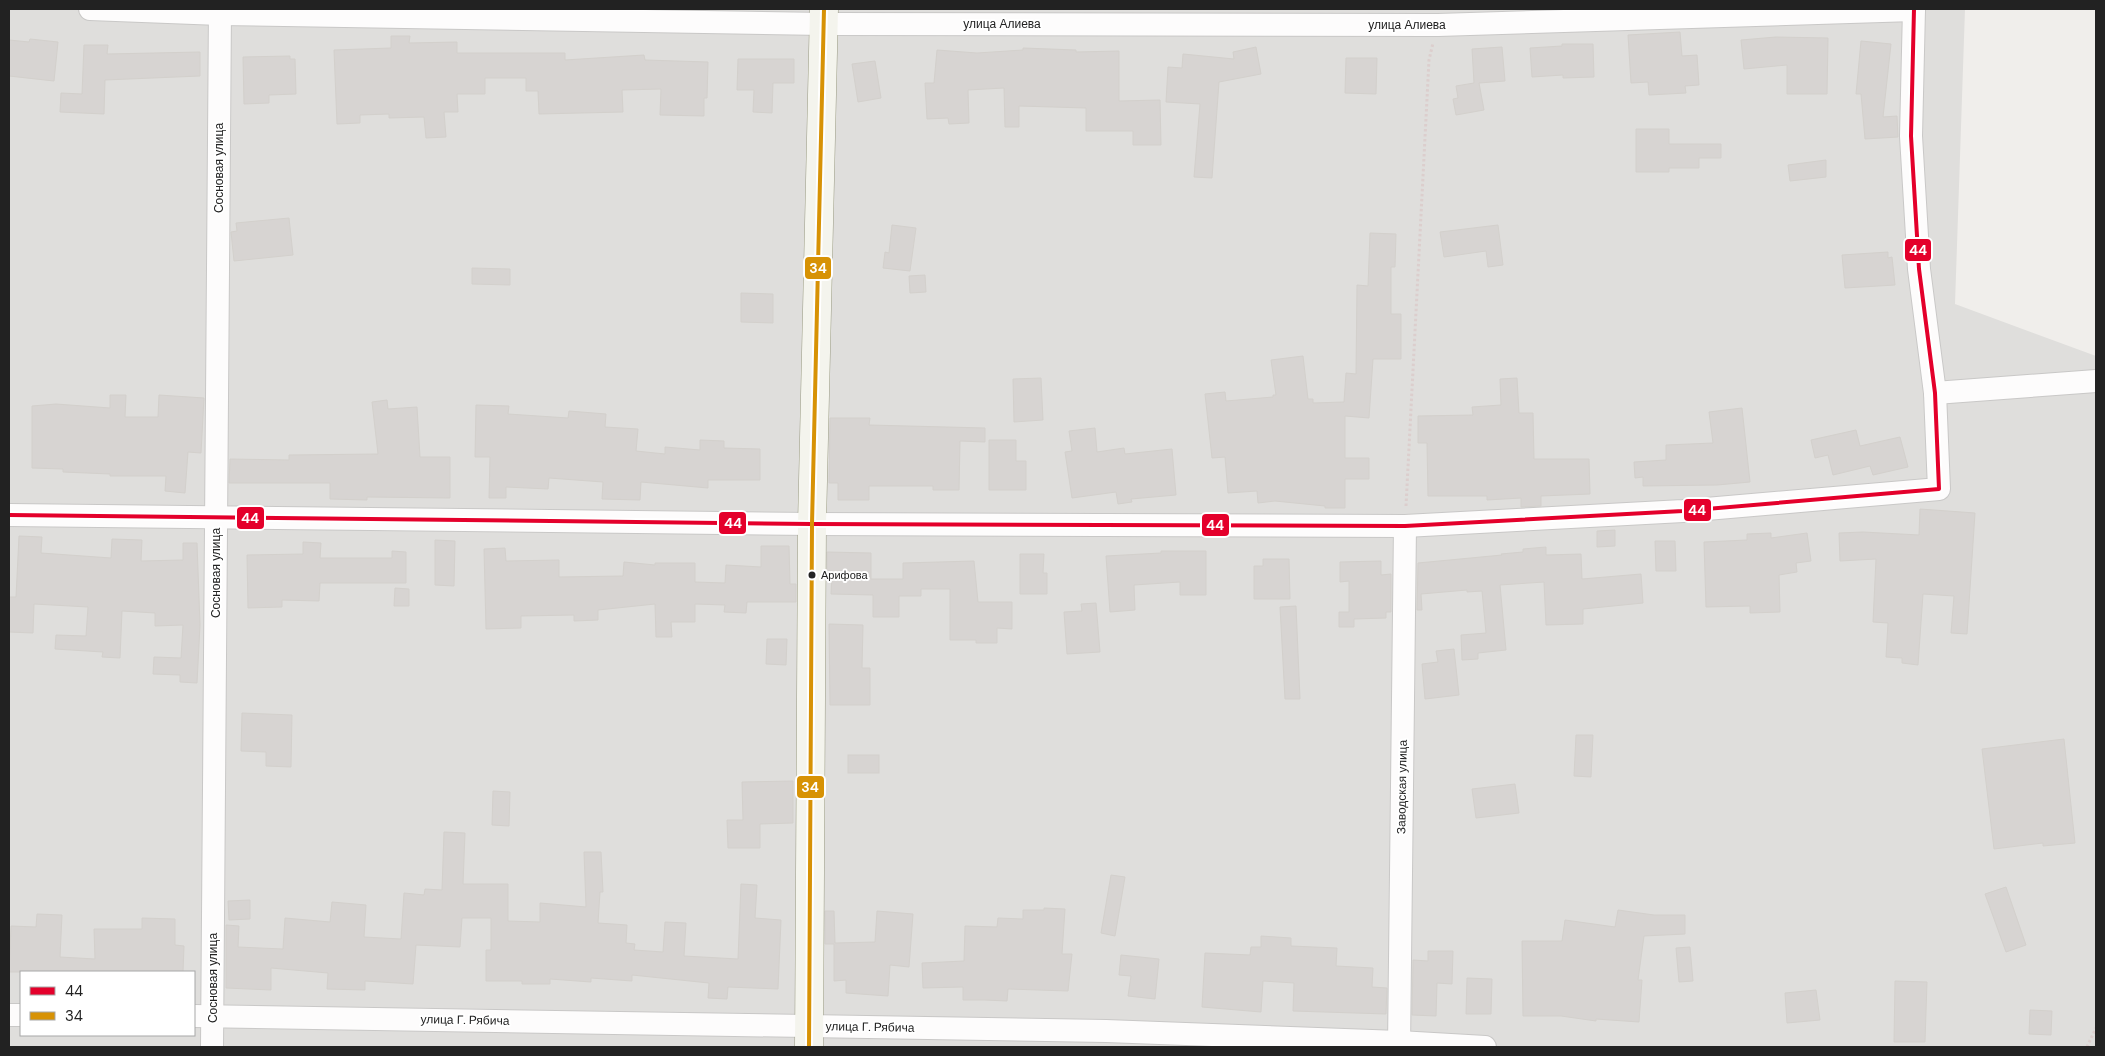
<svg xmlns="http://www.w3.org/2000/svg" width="2105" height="1056" font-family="'DM Sans',sans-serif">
<rect width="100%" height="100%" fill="#f0eeeb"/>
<path fill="#dfdedc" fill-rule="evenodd" d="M9 9H1965L1955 304 2096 356V1047H9ZM21 972H194V1035H21Z"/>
<g fill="#d7d4d2" stroke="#d3d0cc">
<path d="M1680 32 1682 56 1697 55 1699 85 1685 86 1686 93 1649 95 1648 82 1631 83 1628 35Z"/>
<path d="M391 36H410L409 43 457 42V53H565V60L644 55 645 60 708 62 707 98H704V116L660 115 661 89 622 90 623 112 539 114 538 91H526V78H485V94H457L458 112H444L446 137 426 138 424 117 389 118V114L360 115V123L337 124 334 50 391 48Z"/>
<path d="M1776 37 1828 38 1827 94H1787V65L1744 69 1741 40Z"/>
<path d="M30 39 58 42 54 81 9 76V40L29 42Z"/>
<path d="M1861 41 1891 44 1883 117 1897 116 1898 137 1865 139 1861 94H1856Z"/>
<path d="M1562 44H1593L1594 77 1563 78V75L1532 77 1530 48 1562 46Z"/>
<path d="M84 45H108L107 54 200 52V76L105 80 104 114 60 112 61 93 82 94Z"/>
<path d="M1256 47 1261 74 1219 82 1212 178 1194 177 1200 104 1166 102 1168 67 1182 68 1183 54 1234 59 1233 52Z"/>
<path d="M1502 47 1505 81 1479 83 1484 110 1456 115 1453 99 1458 98 1456 86 1474 83 1472 49Z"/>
<path d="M1023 48 1076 50V52L1119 51V101L1160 100 1161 145H1133V131H1086V108L1019 106V127H1005L1004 88 968 90 969 123 949 124 948 118 927 119 925 83H934L937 50 977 53 1023 50Z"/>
<path d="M290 56V59H295L296 94 269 95V103L244 104 243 57Z"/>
<path d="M1346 58H1377L1376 94 1345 93Z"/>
<path d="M738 59H794V83H773L772 113 753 112 754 90H737Z"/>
<path d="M875 61 881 98 858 102 852 64Z"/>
<path d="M1636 129H1669V144H1721V158H1699V168H1669V172H1636Z"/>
<path d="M1826 160V177L1790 181 1788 165Z"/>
<path d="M289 218 293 255 234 261 231 232 237 231 236 223Z"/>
<path d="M892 225 916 228 910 271 883 268 885 252 889 253Z"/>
<path d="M1498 225 1503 265 1488 267 1486 251 1444 257 1440 232Z"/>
<path d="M1370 233 1396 234 1395 267H1391V314H1401V359H1373L1369 418 1345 416V458H1369V479H1345V508H1325V506L1275 501 1258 503 1257 491 1228 493 1225 457 1212 458 1205 394 1225 392 1226 401 1273 397V395H1276L1271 360 1303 356 1308 399H1313V403L1344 402 1346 373 1356 374 1357 285 1368 286Z"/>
<path d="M1888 252V258L1892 257 1895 285 1845 288 1842 255Z"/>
<path d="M472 268 510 269V285L472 284Z"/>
<path d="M925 275 926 292 910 293 909 276Z"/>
<path d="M741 293 773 294V323L741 322Z"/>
<path d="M1041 378 1043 420 1014 422 1013 379Z"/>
<path d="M1517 378 1519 413H1533L1534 459H1589L1590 494 1541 496V506L1521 507V498L1487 500V496H1428L1427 443H1418V416L1473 415 1472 407 1501 405 1500 379Z"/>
<path d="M110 395H126L125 417H158L159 395 204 398 201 453 188 452 185 493 165 491 166 476H110V474L63 472V469L32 468V406L56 404 110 408Z"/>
<path d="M387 400 388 409 417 407 420 457H450V498L367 497V500L330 499V483H229L230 459 289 460V455L378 454 372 402Z"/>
<path d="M476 405 509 406 508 414 568 418 569 411 606 414 605 427 638 429 636 451 665 454V447L700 450V440L724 441V448L760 449V480H708V488L641 482 640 500 602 499 603 482 549 478 548 489 506 487V498H489L490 457H475Z"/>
<path d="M1742 408 1750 482 1717 485 1643 486V477L1635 478 1634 462 1666 460V445L1713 443 1709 412Z"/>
<path d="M830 418H870L869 425 985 428V442L960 441 959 490H933V486H869V500H838V483H829Z"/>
<path d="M1095 428 1097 452 1124 448 1125 454 1172 449 1176 495 1131 499 1132 502 1118 504 1116 492 1072 498 1065 452 1072 451 1069 431Z"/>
<path d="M1856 430 1860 446 1900 437 1908 467 1873 475 1870 466 1833 475 1828 455 1815 458 1811 440Z"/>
<path d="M989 440H1016V461H1026V490H989Z"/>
<path d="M1920 509 1975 513 1967 634 1951 633 1954 596 1923 594 1918 665 1902 663V658L1886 657 1888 623 1873 622 1876 559 1840 561 1839 533 1863 532 1919 535Z"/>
<path d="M1615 530V546L1597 547V531Z"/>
<path d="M1771 533V538L1807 533 1811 561 1796 563 1797 572 1779 575 1780 612 1750 613V606L1706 607 1704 542 1747 540V534Z"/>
<path d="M19 536 42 537 41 553 111 558 112 539 142 540 141 561 183 560V543H197L200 625 197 683 180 682V675L153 674 154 657 181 658 183 625 155 626V613L122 611 120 658 102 657 103 652 55 649 56 635 86 636 88 607 34 604 33 633 9 632V597H16Z"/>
<path d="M435 540 455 541 454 586 435 585Z"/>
<path d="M1655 541H1675L1676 571H1656Z"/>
<path d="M303 542 321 543 320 558H392V551L406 552V583H320L319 601 282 600V607L248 608 247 555 303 554Z"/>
<path d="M761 546H789L790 584H796V602H747L746 613 724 612 725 605 695 604V622H671L672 637H656L655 604 598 610V620L574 621V615L521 616V628L486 629 484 549 505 548 506 561 559 560V577L623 576 624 562 655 565V563H695V582L725 583 726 565 761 567Z"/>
<path d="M1546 547V555L1581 554 1582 579 1641 574 1643 603 1583 609V624L1546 625 1544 582 1500 585 1506 650 1478 653V659L1462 660 1461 635 1486 633 1482 591 1467 592V590L1421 594 1422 610H1417L1418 563 1502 555 1501 554 1523 552V549Z"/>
<path d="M1161 551H1206V595H1180V582L1134 585 1135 610 1110 612 1106 556 1161 553Z"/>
<path d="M827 552 871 553V579H903V563L974 561 978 602H1012V629L997 628V643H976V640H950V589H921V596H899V617H873V595L831 594 832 575H827Z"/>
<path d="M1020 554H1044L1043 573H1047V594H1020Z"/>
<path d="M1263 559H1289L1290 599H1254V566H1263Z"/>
<path d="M1381 561V575L1391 574V612H1386V618L1354 619V627H1339V612H1349V581L1340 582V562Z"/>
<path d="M395 588 409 589V606H394Z"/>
<path d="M1096 603 1100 652 1067 654 1064 612 1082 611 1081 604Z"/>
<path d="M1296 606 1300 699H1285L1280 607Z"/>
<path d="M829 624 863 625 862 668H870V705H830Z"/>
<path d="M767 639H787L786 665 766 664Z"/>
<path d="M1454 649 1459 695 1425 699 1422 664 1438 662 1436 651Z"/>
<path d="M242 713 292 715 291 767 266 766V752L241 751Z"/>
<path d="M1576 735H1593L1591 777 1574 776Z"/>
<path d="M2064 739 2075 843 2043 846V843L1994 849 1982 749Z"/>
<rect x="848" y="755" width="31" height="18"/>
<path d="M793 781V823L760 824V848H728L727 820H743L742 782Z"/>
<path d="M1515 784 1519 813 1476 818 1472 789Z"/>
<path d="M493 791 510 792 509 826 492 825Z"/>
<path d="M444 832 465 833 463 884H508V921L540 922V903L586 907 584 852H601L603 892H600L598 923 627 925 626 943 635 944 634 950 663 952 665 922 686 923 684 956 738 959 741 884 757 885 755 918 781 920 778 989 728 987 727 999 708 998 709 983 632 975V981L591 978V982L550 979V984H522V981H486V950H491V918H462L460 947 416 945 413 984 365 981V990L327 989 328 973 271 968V990L226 988V925L239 926 238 947 283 949 285 918 330 922 332 902 366 905 364 937 401 939 404 893 424 895 425 889 442 890Z"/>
<path d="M1111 875 1125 877 1115 936 1101 933Z"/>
<path d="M2006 887 2026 945 2006 952 1985 894Z"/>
<path d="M250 900V919L229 920 228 901Z"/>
<path d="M1044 908 1065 909 1062 954H1072L1068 991 1008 989 1007 1001 985 1000H963V987L923 988 922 963 964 961 965 926 997 927 998 918 1023 919V910H1044Z"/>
<path d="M1618 910 1654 915H1685V934L1644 936 1638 980H1642L1639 1022 1596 1019V1021L1561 1016H1523L1522 941H1562L1565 920 1615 927Z"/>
<path d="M825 911H834L835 943 875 942 877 911 913 914 909 967 890 965 888 996 846 993V980L834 981V944H825Z"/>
<path d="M37 914 62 915 60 957 95 959 94 929H142V918L175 919V945L184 946 183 972H9L11 926 36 927Z"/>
<path d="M1261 936 1291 938V946L1337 948 1336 966 1373 968 1372 987 1387 988 1386 1014 1293 1011 1294 983 1263 981 1261 1012 1202 1007 1205 953 1250 955 1251 947H1261Z"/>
<path d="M1690 947 1693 981 1679 982 1676 948Z"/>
<path d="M1428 951H1453L1452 984 1437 983 1436 1016 1412 1015 1413 960 1428 961Z"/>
<path d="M1121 955 1159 959 1155 999 1128 996 1131 976 1119 975Z"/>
<path d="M1467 978 1492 979 1491 1014H1466Z"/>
<path d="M1895 981 1927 982 1925 1042H1894Z"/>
<path d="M1816 990 1820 1020 1787 1023 1785 993Z"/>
<path d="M2030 1010 2052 1011 2051 1035 2029 1034Z"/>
</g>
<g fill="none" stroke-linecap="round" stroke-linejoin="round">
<defs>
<g id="street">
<path d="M90 9 220 14 824 24 1438 25 1914 10"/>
<path d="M1935 393 2096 381"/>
<path d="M9 515 812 524 1405 526 1683 511 1939 489 1935 393 1919 269 1911 136 1914 9"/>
<path d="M9 1015H21"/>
<path d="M194 1016 1106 1031 1399 1042 1485 1047"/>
<path d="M212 1047 220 9"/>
<path d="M1399 1047 1405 526"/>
</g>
<path id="secondary" d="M809 1047 812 524 824 9"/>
</defs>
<use href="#street" stroke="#c9c8c7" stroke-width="24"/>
<use href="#secondary" stroke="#999a82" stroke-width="29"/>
<g stroke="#dccecd" stroke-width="3" stroke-dasharray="2.5 2.5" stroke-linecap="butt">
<path d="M1406 506 1429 60 1433 43"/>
<path d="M2087 1047 2096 1028"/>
</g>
<use href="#street" stroke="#fdfcfc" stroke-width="22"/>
<use href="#secondary" stroke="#f4f4ed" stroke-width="28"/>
<defs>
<path id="bus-1" d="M9 515 812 524 1405 526 1683 511 1939 489 1935 393 1919 269 1911 136 1914 9"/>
<path id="bus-2" d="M809 1047 812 524 824 9"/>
</defs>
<use href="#bus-1" stroke="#fff" stroke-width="8"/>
<use href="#bus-2" stroke="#fff" stroke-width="8"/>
<use href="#bus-1" stroke="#e4002b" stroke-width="4"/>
<use href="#bus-2" stroke="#d79205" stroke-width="4"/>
</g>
<circle fill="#222" stroke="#fff" stroke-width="2" cx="812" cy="575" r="4.5"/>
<g text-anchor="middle" stroke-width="4" stroke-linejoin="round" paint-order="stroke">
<g font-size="11" fill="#222" stroke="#fff" text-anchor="start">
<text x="821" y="579">Арифова</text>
</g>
<g font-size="12" fill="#222" stroke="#fff">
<text x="1002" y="28">улица Алиева</text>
<text x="1407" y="29">улица Алиева</text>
<text transform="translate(219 168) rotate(-90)" y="4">Сосновая улица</text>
<text transform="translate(216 573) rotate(-90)" y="4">Сосновая улица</text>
<text transform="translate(1402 787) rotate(-89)" y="4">Заводская улица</text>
<text transform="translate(213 978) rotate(-90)" y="4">Сосновая улица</text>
<text transform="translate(465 1020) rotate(1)" y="4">улица Г. Рябича</text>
<text transform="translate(870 1027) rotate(1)" y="4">улица Г. Рябича</text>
</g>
</g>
<g stroke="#fff" stroke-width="2">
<rect x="1904" y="238" width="28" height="24" rx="5" fill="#e4002b"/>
<rect x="804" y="256" width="28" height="24" rx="5" fill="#d79205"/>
<rect x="1683" y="498" width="29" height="24" rx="5" fill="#e4002b"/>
<rect x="236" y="506" width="29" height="24" rx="5" fill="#e4002b"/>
<rect x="718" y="511" width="29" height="24" rx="5" fill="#e4002b"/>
<rect x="1201" y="513" width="29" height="24" rx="5" fill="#e4002b"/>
<rect x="796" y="775" width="29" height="24" rx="5" fill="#d79205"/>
</g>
<g font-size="14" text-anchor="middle" font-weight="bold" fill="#fff">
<text x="1918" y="255">44</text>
<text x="818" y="273">34</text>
<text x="1697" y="515">44</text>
<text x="250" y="523">44</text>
<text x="733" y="528">44</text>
<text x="1215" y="530">44</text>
<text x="810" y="792">34</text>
</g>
<rect width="2105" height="1056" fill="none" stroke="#222222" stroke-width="20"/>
<rect x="20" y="971" width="175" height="65" fill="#ffffff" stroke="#a7a7a7"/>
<rect x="30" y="987" width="25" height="8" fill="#e4002b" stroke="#a7a7a7"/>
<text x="65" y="996" font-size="15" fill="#222222">44</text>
<rect x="30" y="1012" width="25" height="8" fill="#d79205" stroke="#a7a7a7"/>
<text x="65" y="1021" font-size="15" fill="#222222">34</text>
</svg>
